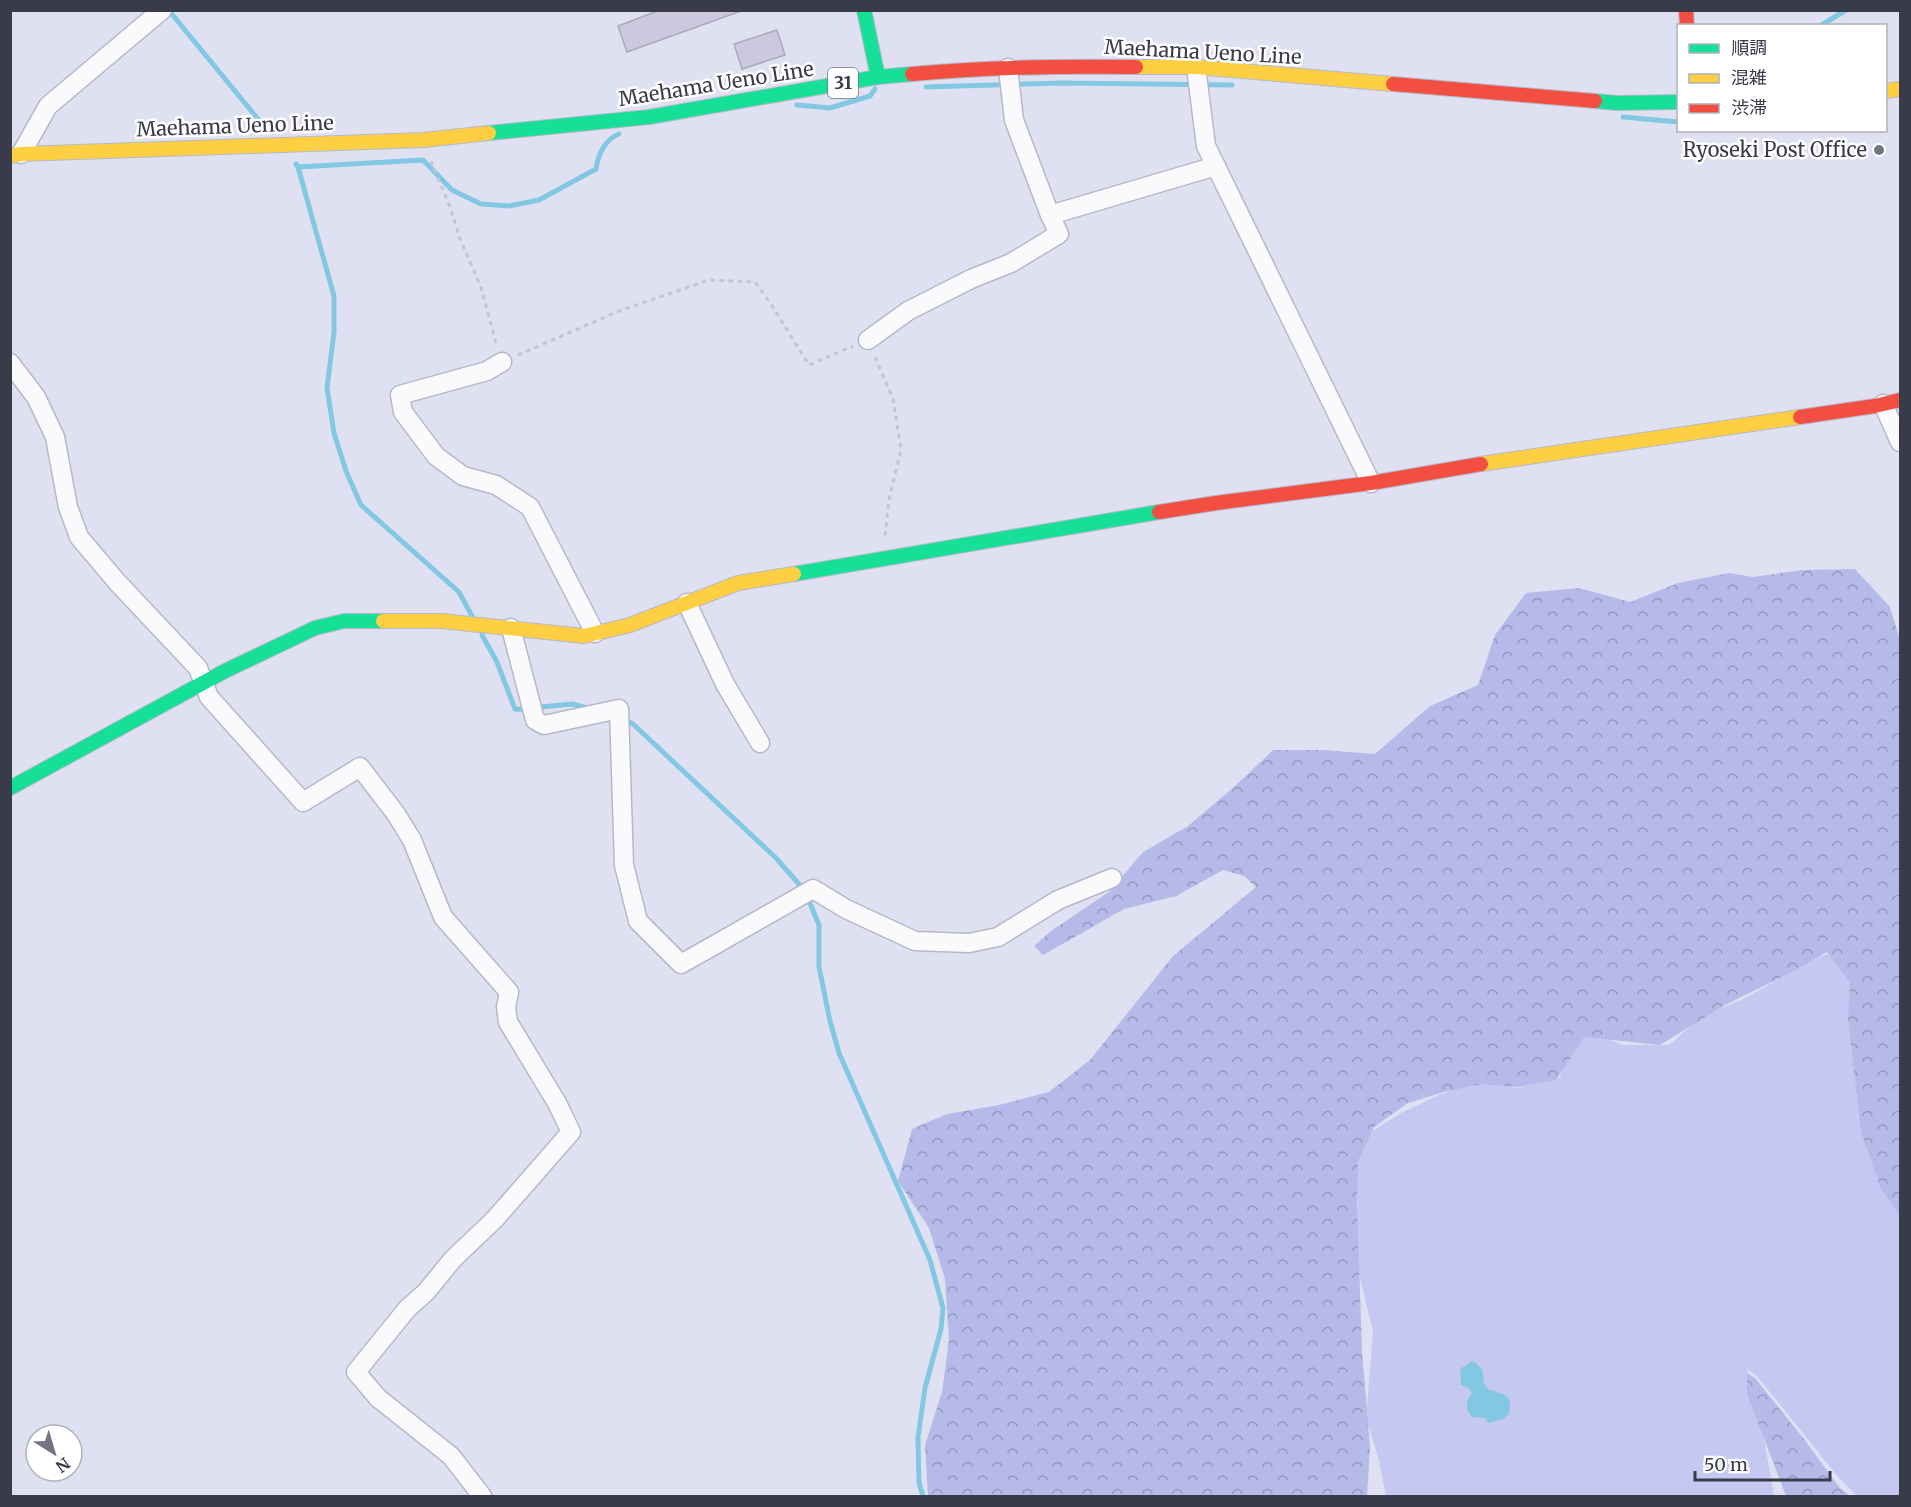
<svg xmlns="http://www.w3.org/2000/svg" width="1911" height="1507" font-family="Merriweather,'Noto Sans JP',serif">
<defs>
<pattern id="forest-crowns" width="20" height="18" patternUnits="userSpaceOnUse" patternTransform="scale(1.5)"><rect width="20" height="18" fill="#b6bae8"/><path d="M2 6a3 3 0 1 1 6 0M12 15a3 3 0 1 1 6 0" fill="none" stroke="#9598be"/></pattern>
</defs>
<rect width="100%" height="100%" fill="#dfe1f3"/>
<path fill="#c5c9f2" d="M1830 953 1853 979 1900 1211V1496H1857L1839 1478 1756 1375 1747 1369 1765 1444 1774 1496H1386L1379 1460 1366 1418 1373 1332 1353 1248 1358 1206 1355 1178 1365 1136 1401 1113 1439 1095 1478 1081 1519 1088 1560 1077 1574 1035 1584 1031 1624 1045H1669L1702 1016 1743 999 1815 959Z"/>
<g fill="url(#forest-crowns)">
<path d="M1855 569 1890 607 1900 640V1216L1881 1189 1861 1132 1848 1019 1850 982 1827 952 1794 971 1725 1005 1660 1045 1584 1037 1556 1080 1519 1087 1481 1084 1444 1092 1408 1103 1374 1127 1358 1162 1357 1200 1362 1351 1370 1447 1367 1496H928L925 1445 942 1392 949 1340 945 1279 929 1228 898 1181 912 1129 947 1114 999 1105 1049 1092 1090 1060 1173 956 1256 887 1244 876 1223 870 1176 896 1124 909 1043 955 1034 946 1051 931 1109 892 1143 852 1188 826 1234 787 1273 750H1323L1375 754 1430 706 1478 685 1495 635 1526 593 1579 588 1630 602 1678 583 1729 573 1753 577 1802 570Z"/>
<path d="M1747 1373 1755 1378 1804 1439 1839 1487 1850 1496H1786L1747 1394Z"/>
</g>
<path fill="#83c8e2" d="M1472 1361 1475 1362 1482 1369 1484 1384 1488 1389 1505 1395 1510 1400 1509 1414 1503 1419 1488 1423 1485 1418 1472 1417 1467 1410V1401L1472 1393 1469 1388 1461 1385 1460 1369Z"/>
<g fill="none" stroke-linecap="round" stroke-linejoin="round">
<g stroke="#83c8e2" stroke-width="5">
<path d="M171 13 267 130"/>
<path d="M1820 26 1846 10"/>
<path d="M926 87 1062 83 1232 85"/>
<path d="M797 105 830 108 870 96 875 89"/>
<path d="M1623 117 1678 122"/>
<path d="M296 164 298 167 334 296V332L327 388 334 433 346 471 361 505 459 592 472 616"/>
<path d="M298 167 423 160 452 190 481 204 509 206 539 200 596 169C598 155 605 139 619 134"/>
<path d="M482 635 497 662 515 709 531 710 541 707 572 704 591 709"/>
<path d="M623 719 633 724 776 858 805 891 819 925V967L830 1021 839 1053 930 1260 943 1308 941 1329 925 1388 918 1437 919 1483 923 1496"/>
</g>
</g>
<g fill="#ccc9de" stroke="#abaab9" stroke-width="1.5">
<path d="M660 10H744L627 52 618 26Z"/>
<path d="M777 30 785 55 742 69 734 44Z"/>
</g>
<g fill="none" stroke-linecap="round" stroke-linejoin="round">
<defs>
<g id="street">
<path d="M1196 67 1206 146 1371 483"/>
<path d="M1008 68 1014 120 1050 215 1216 166"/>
<path d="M21 154 48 106 162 10"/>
<path d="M868 340 908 311 971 279 1011 263 1059 234 1050 215"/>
<path d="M502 362 487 371 400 395 403 412 436 456 463 476 496 485 530 507 595 633"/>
<path d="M10 363 36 397 55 437 68 507 79 537 117 582 198 668 209 697 303 802 360 767 396 814 412 840 443 917 509 992 506 1007 508 1022 557 1103 571 1132 495 1219 453 1259 426 1292 407 1309 356 1372 378 1398 451 1456 482 1496"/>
<path d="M1883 404 1900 442"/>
<path d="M687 603 725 684 760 743"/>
<path d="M511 628 535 720 544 725 619 709 624 865 638 921 681 964 813 889 846 909 915 941 969 943 998 937 1058 900 1112 878"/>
</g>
<g id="fast">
<path d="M864 10 878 77"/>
<path d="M1595 101 1617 103 1678 102"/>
<path d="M489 133 649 117 878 77 912 74"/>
<path d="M794 574 1159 512"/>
<path d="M10 788 225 671 315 628 344 621H383"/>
</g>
<g id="slow">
<path d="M1136 67H1196L1393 84"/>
<path d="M1886 91 1900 89"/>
<path d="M10 156 21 154 423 140 489 133"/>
<path d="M1481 464 1800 417"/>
<path d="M383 621H442L584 636 630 625 738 583 794 574"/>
</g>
<g id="jam">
<path d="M1686 10 1687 26"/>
<path d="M912 74C986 67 1061 66 1136 67"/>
<path d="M1393 84 1595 101"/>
<path d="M1800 417 1875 406 1900 400"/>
<path d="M1159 512 1216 503 1371 483 1481 464"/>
</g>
</defs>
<use href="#street" stroke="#b6b8c8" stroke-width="21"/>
<use href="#fast" stroke="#b6b8c8" stroke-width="16"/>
<use href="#slow" stroke="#b6b8c8" stroke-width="16"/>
<use href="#jam" stroke="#b6b8c8" stroke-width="16"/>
<g stroke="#c4c5ce" stroke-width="3" stroke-dasharray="4.5 4.5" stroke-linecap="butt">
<path d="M431 161 450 207 460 239 481 287 497 347"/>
<path d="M518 355 619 311 709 280 755 282 771 304 809 365 853 346"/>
<path d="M875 357 893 399 901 449 889 500 885 536"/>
</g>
<use href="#street" stroke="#fafafd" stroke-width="18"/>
<use href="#fast" stroke="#16e098" stroke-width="14"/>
<use href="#slow" stroke="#ffcf43" stroke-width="14"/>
<use href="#jam" stroke="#f24e42" stroke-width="14"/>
</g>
<circle fill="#737586" stroke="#fefffe" stroke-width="2" cx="1879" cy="150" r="6"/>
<g text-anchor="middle" stroke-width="5" stroke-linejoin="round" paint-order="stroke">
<rect fill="#fefffe" stroke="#747681" stroke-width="1.5" x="828" y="68" width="30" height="30" rx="4.5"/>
<g font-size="18" font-weight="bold" fill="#393b4b">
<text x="843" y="89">31</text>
</g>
<g font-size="20" fill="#393b4b" stroke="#fefffe">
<text transform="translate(1203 52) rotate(3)" y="7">Maehama Ueno Line</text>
<text transform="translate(716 84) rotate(-9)" y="7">Maehama Ueno Line</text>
<text transform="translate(235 126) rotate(-2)" y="7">Maehama Ueno Line</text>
</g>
<g font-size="20" fill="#393b4b" stroke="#fefffe" text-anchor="end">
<text x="1867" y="157">Ryoseki Post Office</text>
</g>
</g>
<rect width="1911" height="1507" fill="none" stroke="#393b4b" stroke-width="24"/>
<rect x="1677" y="24" width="210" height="108" fill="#fefffe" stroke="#afb1b6" stroke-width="1.5"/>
<rect x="1689" y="44" width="30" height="9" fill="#16e098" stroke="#afb1b6" stroke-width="1.5"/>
<text x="1731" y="54" font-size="18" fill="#393b4b">順調</text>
<rect x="1689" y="74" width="30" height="9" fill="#ffcf43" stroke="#afb1b6" stroke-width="1.5"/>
<text x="1731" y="84" font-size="18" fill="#393b4b">混雑</text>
<rect x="1689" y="104" width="30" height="9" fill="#f24e42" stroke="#afb1b6" stroke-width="1.5"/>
<text x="1731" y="114" font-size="18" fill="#393b4b">渋滞</text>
<g transform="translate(54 1453) rotate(143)"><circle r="28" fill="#fefffe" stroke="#afb1b6" stroke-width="1.5"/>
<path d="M0-4.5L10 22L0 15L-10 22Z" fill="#737586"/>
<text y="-9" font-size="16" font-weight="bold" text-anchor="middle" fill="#393b4b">N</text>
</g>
<path d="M1695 1471v9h135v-9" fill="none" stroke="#393b4b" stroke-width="3"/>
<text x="1704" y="1471" font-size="18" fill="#393b4b" stroke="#fefffe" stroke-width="4.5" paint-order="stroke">50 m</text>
</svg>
